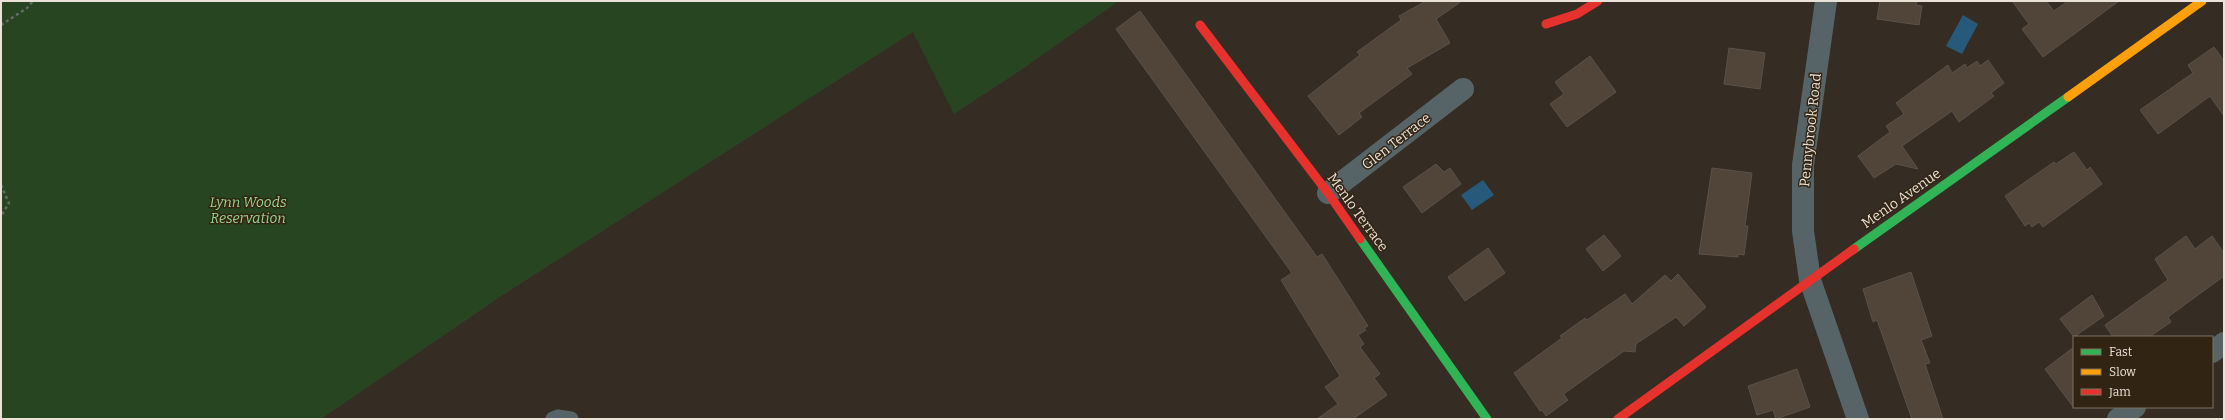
<svg xmlns="http://www.w3.org/2000/svg" width="2225" height="420" font-family="Bitter,serif">
<rect width="100%" height="100%" fill="#352d24"/>
<path fill="#274520" d="M1 1H1119L1021 70 954 114 913 32 503 295 321 419H1Z"/>
<g fill="#26597a">
<path d="M1963 15 1978 24 1962 54 1946 46Z"/>
<path d="M1483 180 1494 195 1472 210 1461 195Z"/>
</g>
<g fill="#514439" stroke="#5a524c">
<path d="M1426 1H1462L1436 19 1450 43 1407 68 1412 74 1359 113 1362 117 1339 135 1308 96 1360 55 1357 52 1401 20 1399 16Z"/>
<path d="M1880 1H1917L1916 5 1922 6 1919 25 1877 19Z"/>
<path d="M2012 1H2046L2054 11 2068 1H2119L2043 57 2022 29 2029 24Z"/>
<path d="M1140 11 1317 257 1322 254 1368 326 1364 328 1366 330 1358 335 1364 344 1360 347 1380 374 1374 378 1387 395 1353 419H1317L1338 404 1325 387 1340 376 1281 280 1292 273 1116 29Z"/>
<path d="M2214 47 2224 61V116L2210 96 2158 134 2140 110 2193 73 2188 65Z"/>
<path d="M1729 48 1765 53 1760 89 1724 84Z"/>
<path d="M1590 56 1616 92 1567 127 1550 104 1564 94 1555 82Z"/>
<path d="M1988 60 2004 83 1991 93 1994 96 1959 122 1952 111 1902 146 1918 169 1896 164 1874 178 1858 156 1890 132 1886 126 1904 114 1896 103 1948 65 1952 73 1965 64 1967 68 1977 61 1980 66Z"/>
<path d="M2074 152 2087 170 2090 167 2102 184 2043 227 2039 222 2032 227 2029 223 2025 226 2005 196 2054 162 2056 164Z"/>
<path d="M1436 164 1444 172 1450 168 1461 184 1422 213 1403 187Z"/>
<path d="M1712 168 1752 173 1745 226H1748L1744 255 1738 254V257L1699 254Z"/>
<path d="M1604 235 1621 256 1603 271 1586 249Z"/>
<path d="M2186 236 2195 249 2212 236 2224 253V276L2168 317 2171 322 2149 337H2113L2105 325 2168 280 2155 259Z"/>
<path d="M1488 248 1505 273 1465 301 1448 277Z"/>
<path d="M1911 272 1932 336 1921 340 1930 363 1925 364 1943 419H1912L1877 320 1873 322 1863 289Z"/>
<path d="M1678 274 1706 307 1684 326 1676 317 1636 344 1635 352 1624 351 1565 393 1564 395 1568 400 1546 416 1542 410 1540 411 1514 373 1562 338 1560 336 1585 318 1587 320 1625 294 1632 304 1665 275 1671 281Z"/>
<path d="M2092 295 2104 316 2074 337 2060 319Z"/>
<path d="M2074 347V408L2045 369Z"/>
<path d="M1797 369 1810 407 1776 419 1773 410 1757 415 1748 386Z"/>
</g>
<g fill="none" stroke-linecap="round" stroke-linejoin="round">
<g stroke="#636a6b" stroke-width="2.5" stroke-dasharray="3 3" stroke-linecap="butt">
<path d="M1 25 27 8 33 1"/>
<path d="M1 185 9 203 1 216"/>
</g>
<path stroke="#566468" stroke-width="15" d="M553 419 558 417 571 419"/>
<g stroke="#566468" stroke-width="22">
<path d="M1826 1 1803 165V231L1810 280 1858 419"/>
<path d="M1328 193 1463 89"/>
<path d="M2212 352 2224 343"/>
<path d="M2118 419 2135 407"/>
</g>
<g stroke="#30b455" stroke-width="9">
<path d="M1360 239 1487 419"/>
<path d="M1854 249 2068 97"/>
</g>
<path stroke="#ff9f0a" stroke-width="9" d="M2068 97 2202 1"/>
<g stroke="#e5322d" stroke-width="9">
<path d="M1546 24 1577 14 1598 1"/>
<path d="M1200 25 1328 193 1360 239"/>
<path d="M1618 419 1854 249"/>
</g>
</g>
<g text-anchor="middle" stroke-width="3" stroke-linejoin="round" paint-order="stroke">
<g font-size="14" fill="#ebe2d7" stroke="#322413">
<text transform="translate(1810 130) rotate(-84)" y="5">Pennybrook Road</text>
<text transform="translate(1396 141) rotate(-38)" y="5">Glen Terrace</text>
<text transform="translate(1901 198) rotate(-35)" y="5">Menlo Avenue</text>
<text transform="translate(1358 212) rotate(54)" y="5">Menlo Terrace</text>
</g>
<g font-size="14" font-style="italic" fill="#9ad78f" stroke="#322413">
<text x="248" y="207">Lynn Woods<tspan x="248" dy="16">Reservation</tspan></text>
</g>
</g>
<rect width="2225" height="420" fill="none" stroke="#ebe2d7" stroke-width="4"/>
<rect x="2073" y="336" width="140" height="72" fill="#322413" stroke="#7c7061"/>
<rect x="2081" y="349" width="20" height="6" fill="#30b455" stroke="#7c7061"/>
<text x="2109" y="356" font-size="12" fill="#ebe2d7">Fast</text>
<rect x="2081" y="369" width="20" height="6" fill="#ff9f0a" stroke="#7c7061"/>
<text x="2109" y="376" font-size="12" fill="#ebe2d7">Slow</text>
<rect x="2081" y="389" width="20" height="6" fill="#e5322d" stroke="#7c7061"/>
<text x="2109" y="396" font-size="12" fill="#ebe2d7">Jam</text>
</svg>
